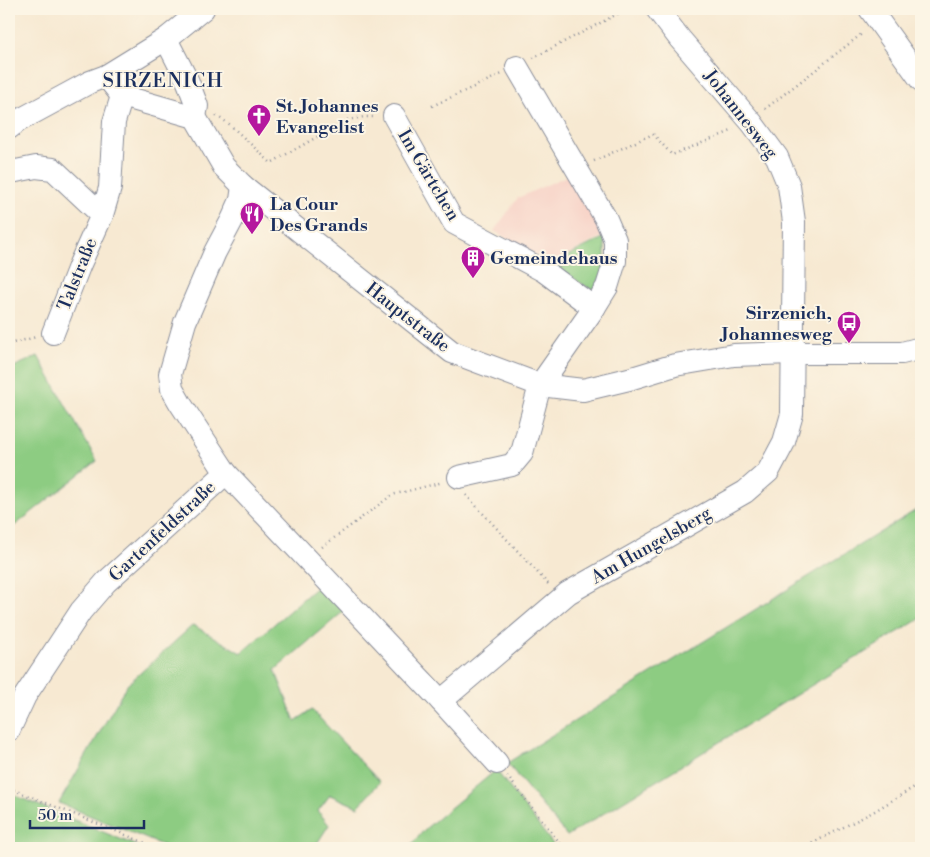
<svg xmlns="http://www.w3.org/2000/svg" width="930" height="857" font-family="'Libre Bodoni',serif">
<rect width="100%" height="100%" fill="#fcf5e5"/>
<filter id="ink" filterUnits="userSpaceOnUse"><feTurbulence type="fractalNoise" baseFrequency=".02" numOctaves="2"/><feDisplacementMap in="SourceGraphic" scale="10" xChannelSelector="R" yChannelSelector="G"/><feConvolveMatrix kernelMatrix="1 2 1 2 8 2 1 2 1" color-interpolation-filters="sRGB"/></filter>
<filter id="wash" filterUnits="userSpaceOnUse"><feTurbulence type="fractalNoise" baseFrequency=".0096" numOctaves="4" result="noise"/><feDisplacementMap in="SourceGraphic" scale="20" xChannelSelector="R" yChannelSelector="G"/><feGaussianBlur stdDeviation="1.12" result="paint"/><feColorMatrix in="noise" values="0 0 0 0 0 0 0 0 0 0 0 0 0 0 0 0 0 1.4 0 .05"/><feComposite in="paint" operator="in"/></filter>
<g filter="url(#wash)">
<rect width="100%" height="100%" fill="#f7e9d2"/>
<path fill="#f7d1c6" d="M575 172 606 234 551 264 494 231 518 198Z"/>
<g fill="#8dcc82" stroke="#547e70">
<path d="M605 237V269L593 291 551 264Z"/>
<path d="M38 356 97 461 9 530V369Z"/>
<path d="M921 507V618L567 836 507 763Z"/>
<path d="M320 584 344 611 275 670 295 721 312 710 380 782 358 807 330 795 318 811 329 825 314 848H169L59 803 127 685 193 625 241 653Z"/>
<path d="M496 770 556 848H409L425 829Z"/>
<path d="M9 793 142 848H9Z"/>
</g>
</g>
<g filter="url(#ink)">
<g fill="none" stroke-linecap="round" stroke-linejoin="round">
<defs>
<g id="minor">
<path d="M870 9 921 80"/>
<path d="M166 39 188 82 197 106 195 117"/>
<path d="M106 76 122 96 195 117 224 167 243 186 452 352 540 385 583 390 629 379 675 365 734 355 792 353H902L921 348"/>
<path d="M394 116 454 223 544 271 594 308"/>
<path d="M9 128 18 121 90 82 106 76 166 39 203 9"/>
<path d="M9 169 16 171 36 167 53 169 102 215"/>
<path d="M53 333 80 264 102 215 110 188 114 122 122 96"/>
<path d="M226 473 441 701"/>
<path d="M459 477 512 465 522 453 540 385 594 308 607 287 615 261V240L606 219 517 67"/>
<path d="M9 730 25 696 81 611 106 582 226 473 180 403 172 389 170 374 185 322 215 252 232 220 241 200 243 186"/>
<path d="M497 763 441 701 568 593 745 492 768 472 784 442 792 414 794 222 789 186 777 157 752 123 680 39 657 9"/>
</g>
</defs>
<use href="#minor" stroke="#898c98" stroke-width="24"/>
<g stroke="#898c98" stroke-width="2.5" stroke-dasharray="1 4" stroke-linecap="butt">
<path d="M533 58 627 9"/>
<path d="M432 106 502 74"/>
<path d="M765 109 863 33"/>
<path d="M216 116 228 123 271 163 347 120 364 117H376"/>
<path d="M594 161 653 134 672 155 734 130"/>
<path d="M9 344 36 337"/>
<path d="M466 495 549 585"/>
<path d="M322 547 392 495 443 482"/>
<path d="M507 776 564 848"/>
<path d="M9 788 158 848"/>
<path d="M803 848 873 812 921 783"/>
</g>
<use href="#minor" stroke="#fff" stroke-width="22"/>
</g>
</g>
<defs>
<symbol id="church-pin" viewBox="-11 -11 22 30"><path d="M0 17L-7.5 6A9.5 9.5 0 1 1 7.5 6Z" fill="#b5179e" stroke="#fcf5e5"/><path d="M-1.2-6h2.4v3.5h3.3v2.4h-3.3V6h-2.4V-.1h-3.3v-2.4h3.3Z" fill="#fff"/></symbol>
<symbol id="restaurant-pin" viewBox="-11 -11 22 30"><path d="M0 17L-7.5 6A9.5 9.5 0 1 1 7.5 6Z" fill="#b5179e" stroke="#fcf5e5"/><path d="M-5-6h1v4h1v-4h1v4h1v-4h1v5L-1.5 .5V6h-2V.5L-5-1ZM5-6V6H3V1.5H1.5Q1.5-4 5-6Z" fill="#fff"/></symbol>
<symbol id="building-pin" viewBox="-11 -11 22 30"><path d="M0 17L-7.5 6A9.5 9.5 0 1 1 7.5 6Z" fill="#b5179e" stroke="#fcf5e5"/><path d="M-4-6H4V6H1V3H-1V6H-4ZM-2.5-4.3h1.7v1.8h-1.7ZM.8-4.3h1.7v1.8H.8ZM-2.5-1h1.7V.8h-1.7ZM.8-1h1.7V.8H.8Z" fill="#fff"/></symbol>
<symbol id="bus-pin" viewBox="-11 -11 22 30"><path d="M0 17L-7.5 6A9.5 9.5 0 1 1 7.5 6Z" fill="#b5179e" stroke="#fcf5e5"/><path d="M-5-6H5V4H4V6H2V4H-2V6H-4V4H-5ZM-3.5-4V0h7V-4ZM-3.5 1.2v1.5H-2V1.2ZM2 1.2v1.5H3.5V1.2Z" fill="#fff"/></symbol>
</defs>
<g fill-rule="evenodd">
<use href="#church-pin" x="245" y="102" width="28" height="38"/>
<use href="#restaurant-pin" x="238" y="200" width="28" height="38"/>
<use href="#building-pin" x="459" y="244" width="28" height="38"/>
<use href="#bus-pin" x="835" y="309" width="28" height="38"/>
</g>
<g text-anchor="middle" stroke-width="4" stroke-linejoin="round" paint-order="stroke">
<g font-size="18" font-weight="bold" fill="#1b2f5e" stroke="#fcf5e5" text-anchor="start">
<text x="276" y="112">St. Johannes<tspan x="276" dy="21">Evangelist</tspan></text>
<text x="270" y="210">La Cour<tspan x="270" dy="21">Des Grands</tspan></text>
<text x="490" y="264">Gemeindehaus</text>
<text x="832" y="319" text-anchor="end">Sirzenich,<tspan x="832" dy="21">Johannesweg</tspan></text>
</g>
<g font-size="18" fill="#1b2f5e" stroke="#fcf5e5">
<text transform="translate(741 114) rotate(52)" y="6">Johannesweg</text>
<text transform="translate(429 175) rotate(59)" y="6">Im Gärtchen</text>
<text transform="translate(77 274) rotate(-68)" y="6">Talstraße</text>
<text transform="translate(408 317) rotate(38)" y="6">Hauptstraße</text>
<text transform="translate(162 531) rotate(-43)" y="6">Gartenfeldstraße</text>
<text transform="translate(651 545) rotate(-30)" y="6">Am Hungelsberg</text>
</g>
<g font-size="20" letter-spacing="1" fill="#1b2f5e" stroke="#fcf5e5">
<text x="163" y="87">SIRZENICH</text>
</g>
</g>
<rect width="930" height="857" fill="none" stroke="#fcf5e5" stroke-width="30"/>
<path d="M30 820v8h114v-8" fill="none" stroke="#1b2f5e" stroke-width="2.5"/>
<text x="38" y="820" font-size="15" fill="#1b2f5e" stroke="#fcf5e5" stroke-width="4" paint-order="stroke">50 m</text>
</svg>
